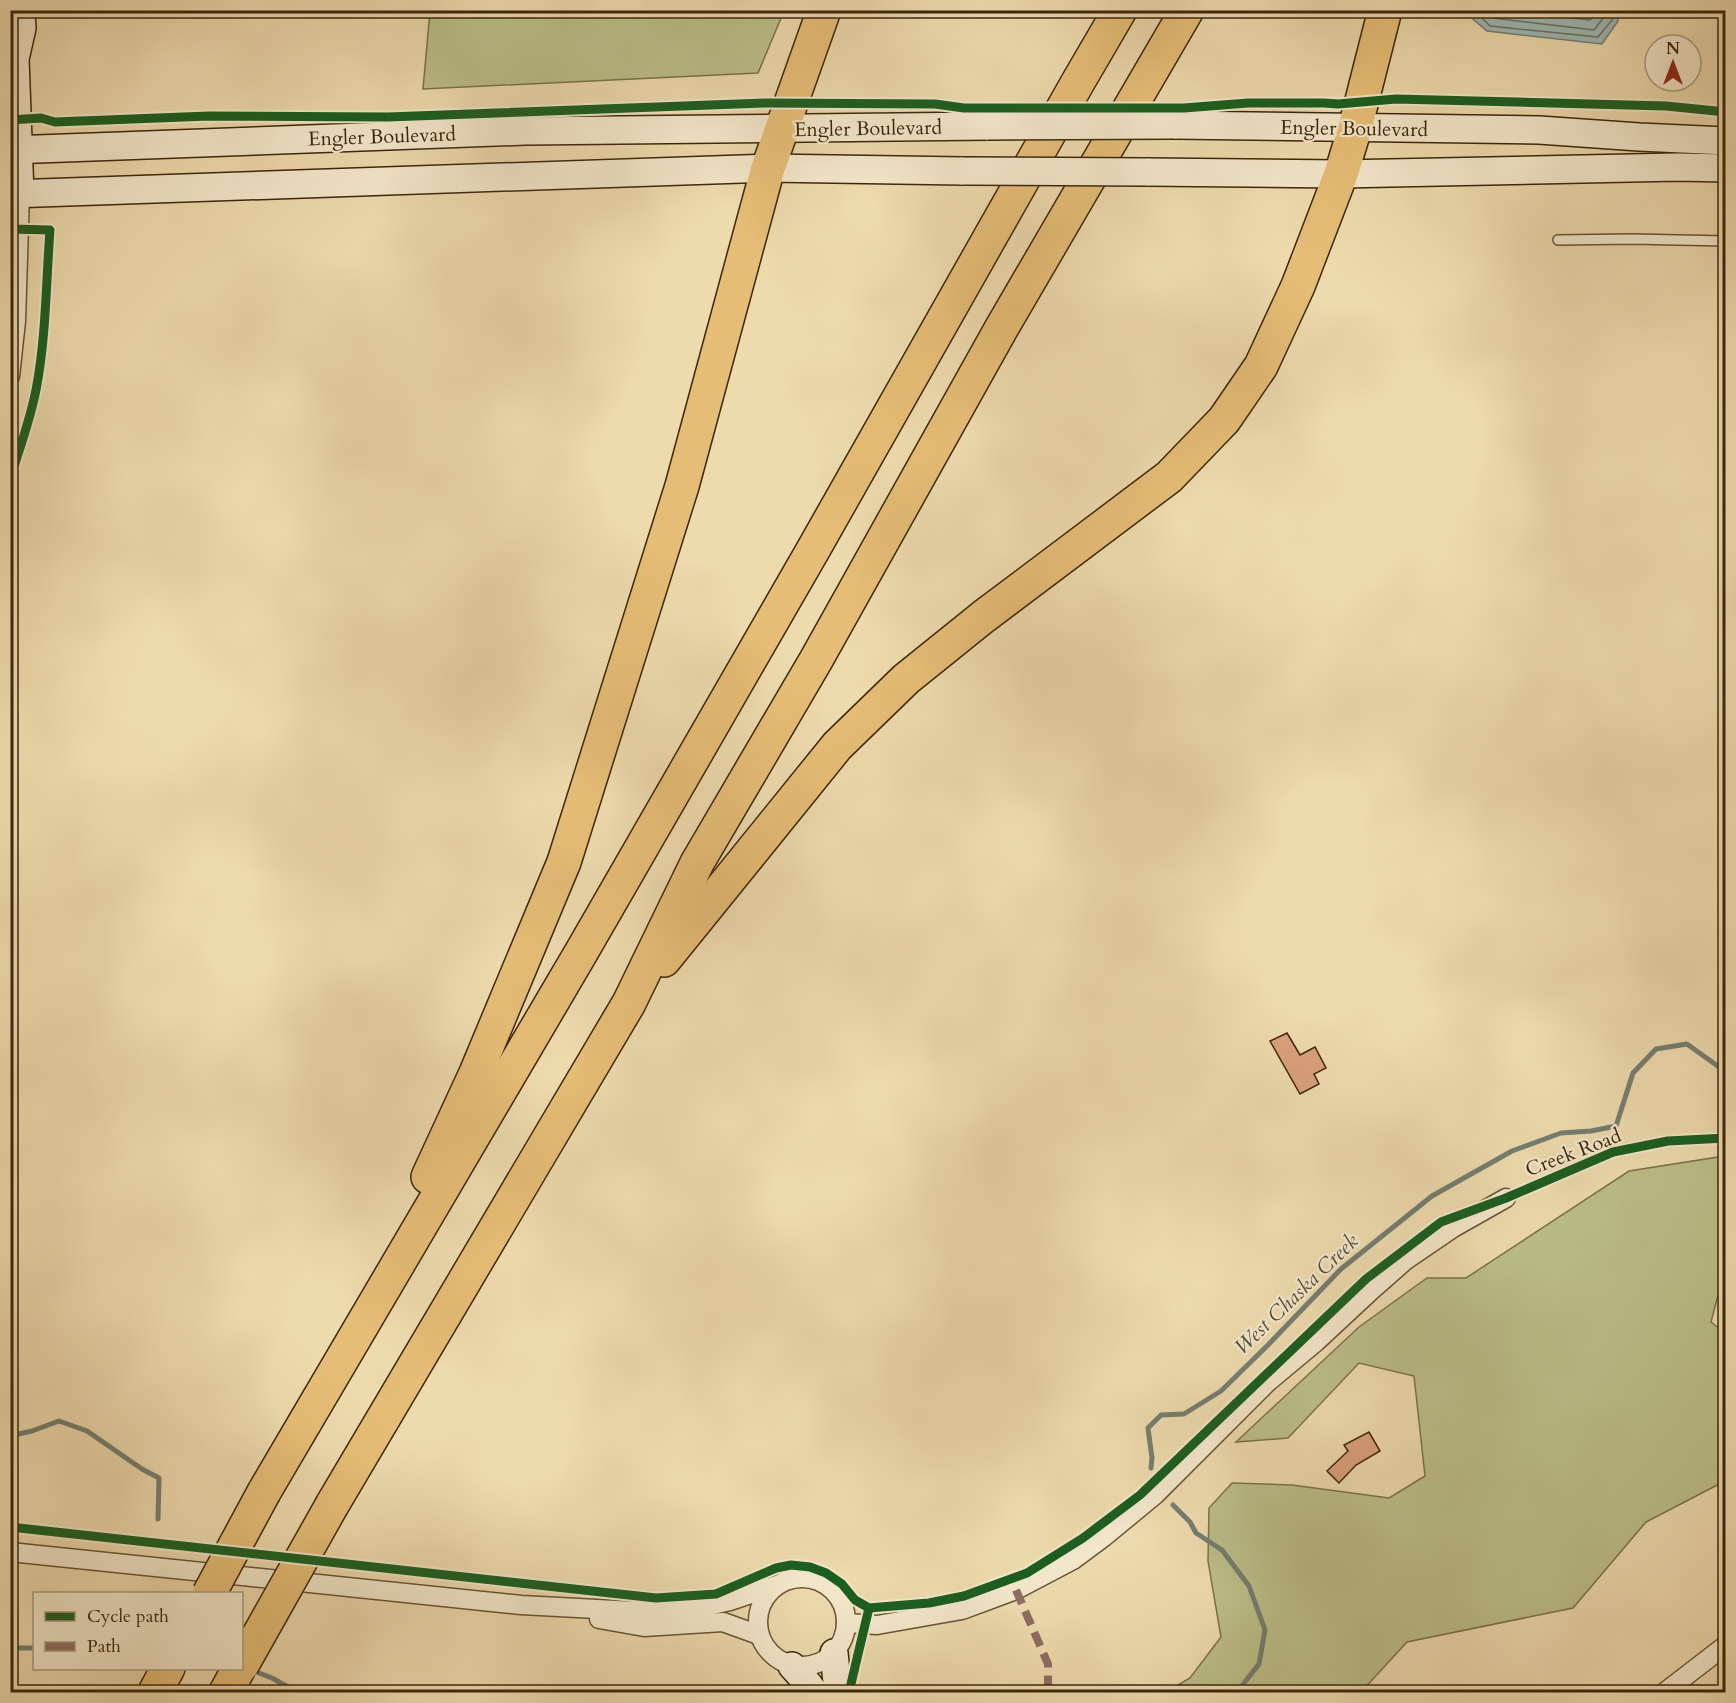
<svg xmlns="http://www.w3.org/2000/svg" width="1736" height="1703" font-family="Cardo,serif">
<rect width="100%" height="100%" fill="#eddaad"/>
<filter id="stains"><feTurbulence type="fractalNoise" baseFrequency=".00333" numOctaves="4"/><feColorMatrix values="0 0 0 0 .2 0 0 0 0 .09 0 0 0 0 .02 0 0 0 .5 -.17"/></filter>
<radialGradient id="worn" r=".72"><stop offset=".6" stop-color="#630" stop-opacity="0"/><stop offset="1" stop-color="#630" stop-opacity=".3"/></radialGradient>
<g fill="#bbbe88" stroke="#7a724a" stroke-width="1.5">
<path d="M430 11V10L784 11 758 73 423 89Z"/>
<path d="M1725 1156V1269L1711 1322 1725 1333V1481L1646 1522 1573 1608 1407 1642 1361 1692H1166L1190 1678 1221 1637 1208 1561 1209 1508 1232 1483 1292 1485 1389 1498 1425 1476 1414 1376 1359 1363 1288 1438 1236 1442 1359 1327 1427 1278H1466L1629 1171Z"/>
</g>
<path fill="#9cb8b4" stroke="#757e71" stroke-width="1.5" d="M1469 11H1618V21L1602 44 1487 31 1467 14Z"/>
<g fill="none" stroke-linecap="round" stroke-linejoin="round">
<g stroke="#6b7060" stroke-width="1.5">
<path d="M1474 10 1490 26 1598 37 1612 20V10"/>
<path d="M1483 10 1493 18 1594 30 1604 17 1605 10"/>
<path d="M1503 10 1590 20 1595 15 1596 10"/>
</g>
<g stroke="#757e71" stroke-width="5">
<path d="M10 1436 32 1431 59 1421 87 1431 142 1469 159 1478 158 1519"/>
<path d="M1151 1468 1152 1458 1148 1428 1161 1415 1184 1414 1221 1391 1268 1345 1341 1269 1432 1196 1512 1151 1561 1133 1591 1131 1616 1126 1633 1073 1656 1049 1687 1044 1726 1072"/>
<path d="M1173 1505 1190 1522 1196 1533 1222 1550 1249 1586 1265 1630 1259 1664 1237 1692"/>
<path d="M10 1648H34"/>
<path d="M251 1670 272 1678 297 1692"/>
</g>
</g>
<g fill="#daa07c" stroke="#3a270c" stroke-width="1.5">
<path d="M1287 1033 1300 1055 1315 1047 1326 1068 1314 1074 1319 1084 1300 1094 1270 1041Z"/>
<path d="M1369 1432 1380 1451 1356 1465 1339 1483 1327 1471 1348 1451 1344 1445Z"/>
</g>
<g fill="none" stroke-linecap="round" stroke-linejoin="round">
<defs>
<path id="lane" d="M1558 240 1632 239 1726 241"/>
<g id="street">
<path d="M10 376 16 321 20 194"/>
<path d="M10 1552 521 1605 634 1611H669L699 1608 730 1601 777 1585"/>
<circle cx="802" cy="1622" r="44"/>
<path d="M599 1619 644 1627 723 1622 759 1635"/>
<path d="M846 1623 877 1625 962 1610 1016 1590 1073 1560 1104 1537 1155 1495 1268 1382 1316 1342 1373 1289 1406 1260 1453 1228 1506 1198"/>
<path d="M1665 1692 1726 1645"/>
</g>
<g id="secondary">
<path d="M1174 125 1539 130 1639 137 1726 141"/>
<path d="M10 150 525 131 988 126"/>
<path d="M1147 172 1341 174 1678 167 1726 168"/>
<path d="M10 194 768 168 963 171"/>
<path d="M20 194 15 59 22 28 21 10"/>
<path d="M834 1653 838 1692"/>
<path d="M792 1666 809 1685 814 1692"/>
</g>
<g id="highway">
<path d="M664 960 837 746 906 679 983 617 1169 477 1224 420 1261 366 1298 286 1341 174 1355 128 1385 10"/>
<path d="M428 1177 476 1073 564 862 682 486 768 168 824 10"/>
<path d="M264 1492 582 951 813 550 1078 82 1120 10"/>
<path d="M332 1505 629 1003 697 863 816 660 1001 329 1187 10"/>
<path d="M155 1692 168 1668"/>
<path d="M226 1692 239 1668"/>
</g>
</defs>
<use href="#lane" stroke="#675434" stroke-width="12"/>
<use href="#street" stroke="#675434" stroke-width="21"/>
<use href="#secondary" stroke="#3a270c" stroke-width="30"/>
<use href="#highway" stroke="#3a270c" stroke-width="36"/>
<use href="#lane" stroke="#f3e7ca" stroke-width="9"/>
<use href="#street" stroke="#f3e7ca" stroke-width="18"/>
<use href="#secondary" stroke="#f3e7ca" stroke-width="27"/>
<use href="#highway" stroke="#e6bd76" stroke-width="33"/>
<defs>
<g id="secondary-bridge">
<path d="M988 126 1174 125"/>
<path d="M963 171 1147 172"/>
</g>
<g id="highway-bridge">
<path d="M209 1594 264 1492"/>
<path d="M242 1665 332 1505"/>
</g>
</defs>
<use href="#secondary-bridge" stroke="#3a270c" stroke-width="30" stroke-linecap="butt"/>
<use href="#highway-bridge" stroke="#3a270c" stroke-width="36" stroke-linecap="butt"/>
<use href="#secondary-bridge" stroke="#f3e7ca" stroke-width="27"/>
<use href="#highway-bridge" stroke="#e6bd76" stroke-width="33"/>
<path stroke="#8d6e63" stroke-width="8" stroke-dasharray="15 8" stroke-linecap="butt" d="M1016 1590 1048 1664V1692"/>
<defs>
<g id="cycleway">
<path d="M10 120 41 118 55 122 209 116 388 117 765 103 935 104 964 108H1184L1248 103H1324L1338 104 1396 99 1666 106 1726 112"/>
<path d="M10 229 50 230C46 283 46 338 36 390 30 420 20 449 10 478"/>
<path d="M10 1527 656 1598 716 1594 776 1568 791 1565 810 1567 826 1573 842 1584 855 1600 869 1608 929 1603 964 1596 1027 1573 1083 1538 1140 1495 1366 1279 1441 1222 1506 1198 1613 1152 1668 1141 1726 1138"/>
<path d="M852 1692 850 1688 869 1608"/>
</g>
</defs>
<use href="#cycleway" stroke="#f3e7ca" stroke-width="13"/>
<use href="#cycleway" stroke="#1b5e20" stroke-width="9"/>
</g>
<g text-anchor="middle" stroke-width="4.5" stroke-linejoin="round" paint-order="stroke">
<g font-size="20" fill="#3a270c" stroke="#f3e7ca">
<text transform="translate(868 128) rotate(-1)" y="7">Engler Boulevard</text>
<text transform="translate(1354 128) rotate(1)" y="7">Engler Boulevard</text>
<text transform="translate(382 136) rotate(-2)" y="7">Engler Boulevard</text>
<text transform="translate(1573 1152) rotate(-21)" y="7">Creek Road</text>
</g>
<g font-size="21" font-style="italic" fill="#524b36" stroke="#f3e7ca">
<text transform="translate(1296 1294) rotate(-44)" y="7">West Chaska Creek</text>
</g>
</g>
<rect width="1736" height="1703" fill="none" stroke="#eddaad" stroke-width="36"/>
<rect x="12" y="12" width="1712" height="1679" fill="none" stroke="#3a270c" stroke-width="3"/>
<rect x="18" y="18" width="1700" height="1667" fill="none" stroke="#3a270c" stroke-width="1.5"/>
<rect x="33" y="1592" width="210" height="78" fill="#f3e7ca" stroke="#a99a7e" stroke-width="1.5"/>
<rect x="45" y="1612" width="30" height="9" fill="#1b5e20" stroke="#a99a7e" stroke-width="1.5"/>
<text x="87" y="1622" font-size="18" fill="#3a270c">Cycle path</text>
<rect x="45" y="1642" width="30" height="9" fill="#8d6e63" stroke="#a99a7e" stroke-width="1.5"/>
<text x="87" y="1652" font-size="18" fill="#3a270c">Path</text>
<g transform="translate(1673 63)"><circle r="28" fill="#f3e7ca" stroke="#a99a7e" stroke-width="1.5"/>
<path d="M0-4.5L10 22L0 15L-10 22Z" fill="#8f2418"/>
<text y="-9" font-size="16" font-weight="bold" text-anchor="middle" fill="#3a270c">N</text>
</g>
<rect width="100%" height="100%" filter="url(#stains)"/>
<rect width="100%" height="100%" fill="url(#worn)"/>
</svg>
